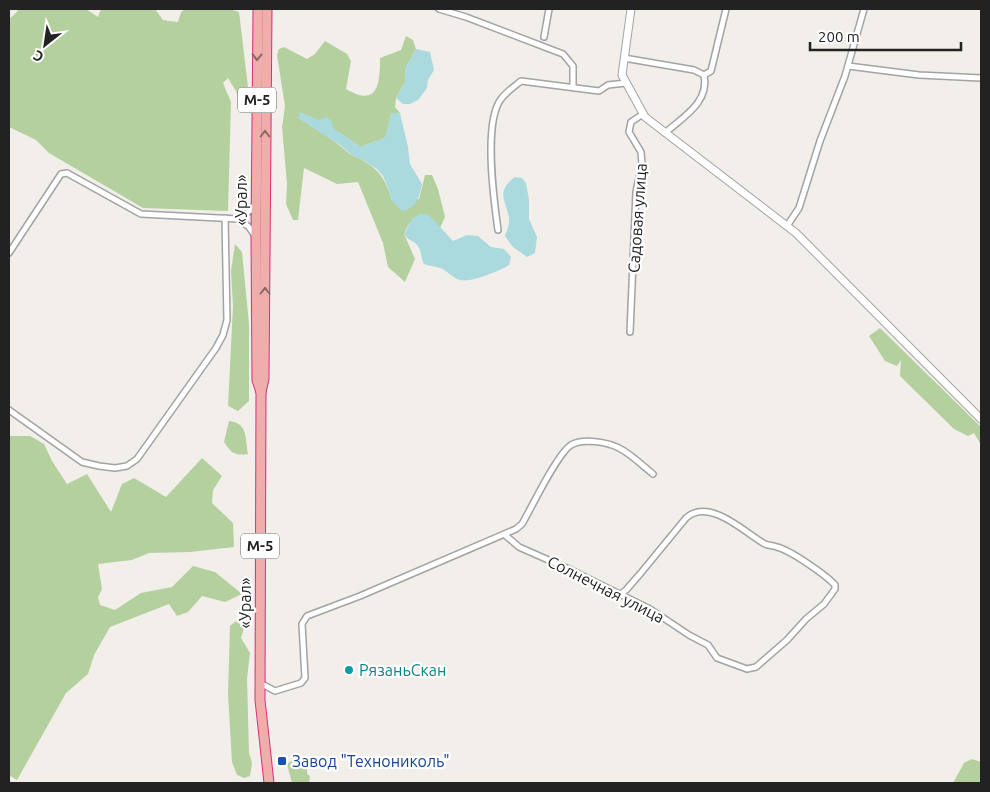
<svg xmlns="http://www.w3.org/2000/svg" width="990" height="792" font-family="Ubuntu,sans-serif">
<rect width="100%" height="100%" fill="#f2eee9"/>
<g fill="#b5d09f">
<path d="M19 9H86L98 17 101 9H155L163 20 178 22 181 12 185 9H230L239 12 248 87 247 96 242 101 228 78 223 83 231 102 228 211 143 208 49 153 36 140 9 127V19L14 15Z"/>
<path d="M406 36 413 40 416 49 405 69V82L396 98 395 107 400 113 391 114C384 145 390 135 361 147L332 128 331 120H319L309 125C324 133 337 143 350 154 355 157 360 158 364 161 381 171 387 183 392 201L419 199 425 175H432L438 189 445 217 440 228 427 214C413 215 409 222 404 234L415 259 405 282 388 267 383 243 358 182 337 184 304 168 298 220H293L286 204 287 184 282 127 285 106 277 55 279 49 284 47 307 59 315 54 325 41 347 54 351 61 346 89C378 108 380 84 380 58L401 50Z"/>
<path d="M235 244 242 252 249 324V401L238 411 228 406 233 306 231 271Z"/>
<path d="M880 328 981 427V445L974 433 968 436 954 429 900 376 901 360 897 366 885 361 869 336Z"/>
<path d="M229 421C248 423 245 438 248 454 235 456 231 453 224 442Z"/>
<path d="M9 436H30L44 444 52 461 67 484 87 474 111 512 122 484 134 478 166 497 202 458 222 476 213 490 212 503 233 523 234 547 190 552 149 553 132 560 98 564 102 589 98 597 100 605 115 610 141 593 172 587 193 566 215 572 242 594 225 602 202 596 188 612 177 616 169 604 110 627 94 655 88 674 66 693 17 780 9 775Z"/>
<path d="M236 621 244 628 241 638 250 653 247 678 249 753 252 763 250 776 244 778 237 775 232 762 228 694 230 626Z"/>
<path d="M299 756 307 762V774L310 776 309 783H292L287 764Z"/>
<path d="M972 759 981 762V782L980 783H953L964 763Z"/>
</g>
<g fill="#abdade">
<path d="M416 49 430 52 434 70 428 80 427 88 418 100 410 104H403L396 98 405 82V69Z"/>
<path d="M300 112 319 120 326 117 331 120 333 128 361 147C390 135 384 144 391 113H400L408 147 410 164 422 184C419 197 417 208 402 211L392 201 388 188 383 176 377 169 363 160 352 155 340 145 298 118Z"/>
<path d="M515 177 522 178 526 183 529 200V219L537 237 535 253 527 257 513 247 505 236C507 230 510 224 509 217 505 199 496 191 515 177Z"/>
<path d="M420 214H428L453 241 467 235 478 236 491 247 504 249 511 257 509 265C499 271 471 283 460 280 452 278 447 270 440 268 434 266 429 266 424 264 421 259 422 253 419 248 416 241 408 241 404 234L412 219Z"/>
</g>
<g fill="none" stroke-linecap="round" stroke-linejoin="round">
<defs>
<g id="minor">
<path d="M439 9 466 17 563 54 573 66V87"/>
<path d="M544 37 549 9"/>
<path d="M624 58 694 70 704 75"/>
<path d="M848 66 919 75 981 78"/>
<path d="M704 75 711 71 726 9"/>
<path d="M665 133C683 117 710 102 704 75"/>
<path d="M238 219 251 210 256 203"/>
<path d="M787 226 799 208 820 141 845 76 864 9"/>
<path d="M498 230C494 201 483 123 501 99 506 92 515 86 521 81L599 91 608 85 626 83"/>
<path d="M9 253 61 174 67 173 141 214 238 219 249 227 255 236"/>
<path d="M630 332 636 192 642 164 641 152 629 132 631 122 643 114"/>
<path d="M9 410 82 462 99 466 115 468 127 466 137 459 216 348 223 335 227 320 225 218"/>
<path d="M505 535 519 547 571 570 650 609 689 635 708 645 717 658 747 669 756 667 787 640 806 619 824 604 835 589V585C826 575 790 550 777 547 772 545 769 546 765 544 745 533 710 497 686 518L640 574 626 590 620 595"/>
<path d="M260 683 275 691 301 683 305 678 302 624 307 616 360 596 516 529 522 524C532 507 557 454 571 445 583 438 607 442 619 448 631 454 643 466 653 474"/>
</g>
<path id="tertiary" d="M631 9 622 75 645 117 796 233 981 419"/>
<g id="trunk">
<path d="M258 9 256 236 257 380 261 392"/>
<path d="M267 9 264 379 261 392 260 700 269 783"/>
</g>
</defs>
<use href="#minor" stroke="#a3a3a3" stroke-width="8"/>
<use href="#tertiary" stroke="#a3a3a3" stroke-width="9"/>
<use href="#trunk" stroke="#d82e82" stroke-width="11"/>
<use href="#minor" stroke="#fff" stroke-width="5"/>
<use href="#tertiary" stroke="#fff" stroke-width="7"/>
<use href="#trunk" stroke="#f0aeab" stroke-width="9"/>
</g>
<defs><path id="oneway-chevron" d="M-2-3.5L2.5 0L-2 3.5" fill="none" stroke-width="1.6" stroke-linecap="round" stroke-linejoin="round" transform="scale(1.25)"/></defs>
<g stroke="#896866">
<use href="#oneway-chevron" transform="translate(257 57) rotate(91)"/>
<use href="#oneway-chevron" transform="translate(265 134) rotate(-90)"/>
<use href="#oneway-chevron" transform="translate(265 291) rotate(-90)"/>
</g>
<circle fill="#0f9aa8" stroke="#fff" stroke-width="2" cx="349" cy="670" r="5"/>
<rect fill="#1a4fb4" stroke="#fff" stroke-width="2" x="277" y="756" width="10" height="10" rx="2.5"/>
<g text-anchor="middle" stroke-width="4.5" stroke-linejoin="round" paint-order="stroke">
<g fill="#fff" stroke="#646464" stroke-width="1">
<rect x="238" y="87.5" width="38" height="25" rx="4"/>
<rect x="241" y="533.5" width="38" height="25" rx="4"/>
</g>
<g font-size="15" font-weight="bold" fill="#222">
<text x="257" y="105">М-5</text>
<text x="260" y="551">М-5</text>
</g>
<g font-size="16" fill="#222" stroke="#fff">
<text transform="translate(241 200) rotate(-90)" y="6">«Урал»</text>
<text transform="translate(637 218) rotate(-86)" y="6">Садовая улица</text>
<text transform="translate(606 589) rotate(27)" y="6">Солнечная улица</text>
<text transform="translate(245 603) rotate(-90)" y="6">«Урал»</text>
</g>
<g font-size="16" fill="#0d838f" stroke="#fff" text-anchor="start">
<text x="359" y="676">РязаньСкан</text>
</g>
<g font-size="16" fill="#164399" stroke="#fff" text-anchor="start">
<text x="292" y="767">Завод "Технониколь"</text>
</g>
</g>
<rect width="990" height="792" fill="none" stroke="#222222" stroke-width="20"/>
<g transform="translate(45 45) rotate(210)" stroke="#ffffff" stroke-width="4" paint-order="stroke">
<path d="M0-4L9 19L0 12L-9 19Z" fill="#222222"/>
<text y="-8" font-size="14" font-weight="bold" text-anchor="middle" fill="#222222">С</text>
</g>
<path d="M810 42v8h151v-8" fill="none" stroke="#222222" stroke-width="2.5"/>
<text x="818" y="42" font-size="15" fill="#222222" stroke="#ffffff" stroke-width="4" paint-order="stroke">200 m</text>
</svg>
